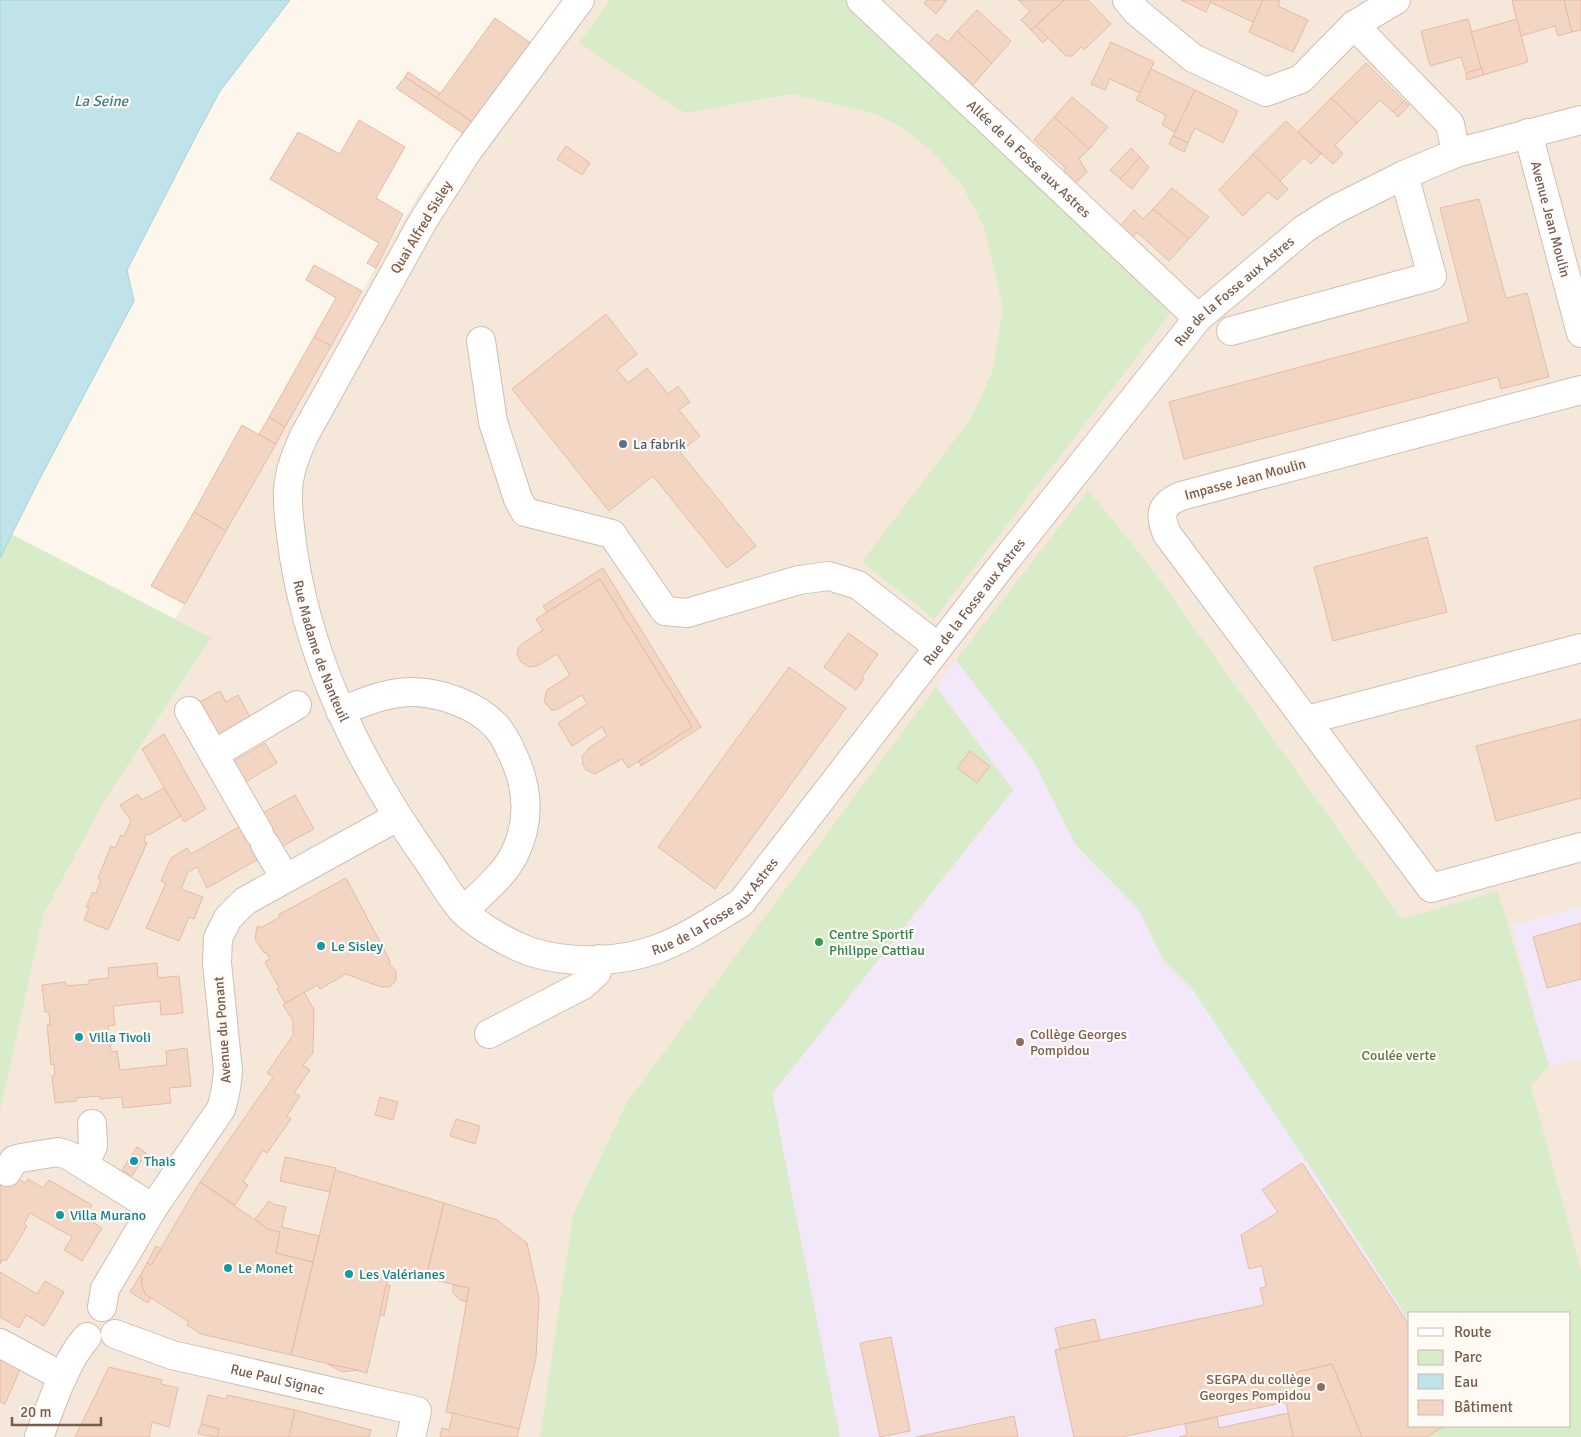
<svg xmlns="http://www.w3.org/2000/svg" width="1581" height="1437" font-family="Signika,sans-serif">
<rect width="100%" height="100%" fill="#fdf6ec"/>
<path fill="#f5e8da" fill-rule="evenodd" d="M565 0H1581V1437H0V558L11 534 175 619 388 246 422 190ZM1410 1313H1570V1426H1410Z"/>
<g fill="#f3e8fa">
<path d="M956 660 1034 762 1075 844 1139 910 1163 960 1193 990 1311 1168 1410 1322V1426H1443L1426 1437H840L772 1094 1013 790 936 687Z"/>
<path d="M1581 907V1058L1548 1067 1512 925Z"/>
</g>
<g fill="#d8ecc9">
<path d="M610 0H846L1173 310 934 619 862 562 971 418 993 370 1003 308 984 227 962 185 932 152 903 128 876 114 791 94 685 113 579 43Z"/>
<path d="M1088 490 1152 569 1402 919 1498 891 1549 1066 1531 1086 1581 1270V1437H1426L1443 1426H1570V1313H1410V1322L1311 1168 1193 990 1163 960 1139 910 1075 844 1034 762 956 660Z"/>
<path d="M11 534 211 638 104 801 43 915 0 1112V558Z"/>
<path d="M936 687 1013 790 772 1094 840 1437H540L573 1215 627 1102Z"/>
</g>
<path fill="#bfe3e8" stroke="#a5d3da" d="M0 0H290L220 91 198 132 127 270 134 301 39 480 0 558Z"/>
<g fill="#f3d5c3" stroke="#e6bba3">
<path d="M927 0H947L936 14 924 3Z"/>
<path d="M1018 0H1064L1031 30 1021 20 1030 11Z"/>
<path d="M1064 0H1088L1111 24 1084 50 1081 47 1072 56H1066L1036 26Z"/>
<path d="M1181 0H1211L1206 12Z"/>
<path d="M1211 0H1263L1253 22 1210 2Z"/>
<path d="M1263 0H1280L1278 6 1308 20 1293 52 1249 32Z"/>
<path d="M1515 0H1564L1572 32 1558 36 1555 26 1521 36 1512 1Z"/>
<path d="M1564 0H1581V30L1572 32Z"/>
<path d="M977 10 1011 41 992 63 957 31Z"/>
<path d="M495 18 535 46 478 126 437 98Z"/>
<path d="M1468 19 1482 68 1466 73 1461 57 1430 66 1421 31Z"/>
<path d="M1517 19 1528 62 1483 75 1471 32Z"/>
<path d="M1036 26 1048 38 1043 43 1031 30Z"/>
<path d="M957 31 992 63 973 85 940 55 938 57 926 46 937 34 948 42Z"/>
<path d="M1111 42 1154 62 1140 93 1110 79 1105 90 1091 84Z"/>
<path d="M1366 63 1404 101 1393 112 1380 100 1357 123 1331 98Z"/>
<path d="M1482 68 1483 75 1467 80 1466 73Z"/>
<path d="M1151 69 1195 90 1175 132 1162 125 1166 115 1136 100Z"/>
<path d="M408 72 440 93 437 98 405 77Z"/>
<path d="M405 77 478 126 470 138 396 88Z"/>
<path d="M1195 90 1238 111 1223 143 1195 128 1188 143 1173 136Z"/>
<path d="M1072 97 1108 127 1089 149 1054 117Z"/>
<path d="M1331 98 1357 123 1335 145 1343 154 1333 164 1298 132Z"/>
<path d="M1404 101 1409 105 1398 117 1393 112Z"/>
<path d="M1054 117 1089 149 1079 159 1087 172 1074 184 1065 174V167L1034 140Z"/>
<path d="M359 120 405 147 376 198 403 214 376 268 367 263 379 243 270 179 298 132 340 154Z"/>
<path d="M1286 121 1321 154 1311 164 1304 157 1280 181 1253 154Z"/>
<path d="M1173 136 1188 143 1184 152 1169 144Z"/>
<path d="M566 146 590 163 582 175 557 159Z"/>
<path d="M1131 148 1140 157 1120 179 1110 170Z"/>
<path d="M1253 154 1288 189 1277 200 1268 192 1243 216 1219 190Z"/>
<path d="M1140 157 1149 167 1132 189 1120 179Z"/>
<path d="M1172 188 1209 217 1189 239 1153 209Z"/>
<path d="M1479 199 1506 298 1527 293 1549 377 1501 389 1498 377 1184 459 1169 402 1469 322 1440 208Z"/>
<path d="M1153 209 1189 239 1169 261 1137 232 1133 237 1120 226 1134 210 1143 219Z"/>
<path d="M314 265 362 291 331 346 314 337 336 298 306 280Z"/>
<path d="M606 314 637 354 617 370 628 383 647 368 668 394 678 386 690 402 679 410 700 436 680 452 756 546 727 568 653 476 609 511 512 389Z"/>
<path d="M314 337 331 346 285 427 269 417Z"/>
<path d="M269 417 285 427 276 444 259 434Z"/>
<path d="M242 425 276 444 226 531 194 512Z"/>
<path d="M194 512 226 531 185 604 151 586Z"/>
<path d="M1427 537 1447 612 1333 641 1314 567Z"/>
<path d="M603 568 701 727 641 766 639 761 692 727 600 579 547 612 543 606Z"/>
<path d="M600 579 692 727 628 768 622 759 595 774 586 770 583 765 582 756 590 747 607 736 602 727 572 746 558 723 587 704 582 695 556 710H551L544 701 547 690 570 675 557 654 537 666 529 667 521 662 517 654 518 649 523 643 543 630 536 619Z"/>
<path d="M848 633 878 654 862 677 864 679 856 690 824 667Z"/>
<path d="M789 667 846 708 715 889 658 847Z"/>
<path d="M220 691 226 702 238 695 251 719 218 738 200 702Z"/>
<path d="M1581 719V798L1496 821 1476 746Z"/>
<path d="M164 734 206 809 184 822 142 749Z"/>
<path d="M265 743 277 763 244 783 232 762Z"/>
<path d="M970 751 990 766 977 783 957 768Z"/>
<path d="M164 788 181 816 149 835 146 834 144 842 147 843 108 930 84 920 89 908 86 907 93 892 96 893 101 880 98 878 111 846 115 848 121 835 124 836 131 821 120 805 138 794 142 800Z"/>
<path d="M295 795 314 829 277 849 259 815Z"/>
<path d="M244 824 262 857 207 888 197 867 188 872 181 889 203 897 194 919 189 917 179 941 146 928 166 883 161 881 171 858 187 848 191 854Z"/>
<path d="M346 878 390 961 389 964 396 971V980L390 987H381L346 974 320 989 318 985 285 1003 277 989 279 988 265 962 270 959 266 952 264 953 255 939 257 927 259 926 261 928 280 917 278 915Z"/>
<path d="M1581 923V979L1547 988 1533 937Z"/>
<path d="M157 963 158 978 179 976 183 1013 161 1015 160 1001 113 1006 115 1025 108 1026 111 1052 117 1051 120 1070 167 1065 166 1051 187 1048 191 1086 169 1088 171 1103 123 1108 122 1097 100 1099V1096L76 1098V1101L55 1103 52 1076 55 1075 54 1064 51 1065 47 1025H50L49 1012H45L42 985 65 982 66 986 89 984V980L109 978 108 968Z"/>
<path d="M304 992 314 1010 313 1053 303 1065 310 1070 294 1093 300 1096 287 1116 291 1119 267 1153 263 1150 243 1182 248 1185 235 1205 200 1182 273 1077 267 1073 293 1035V1021L283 1005Z"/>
<path d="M380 1097 398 1102 393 1120 375 1115Z"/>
<path d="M456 1119 480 1126 475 1144 450 1136Z"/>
<path d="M137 1147 146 1153 132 1176 122 1170Z"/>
<path d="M285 1157 336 1168 330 1192 280 1181Z"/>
<path d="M0 1161V1167L25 1183 28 1179 43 1188 49 1180 92 1205 85 1217 102 1228 82 1261 64 1250 72 1237 30 1213 24 1224 27 1226 6 1261 3 1259 0 1264Z"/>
<path d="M1302 1163 1410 1326V1426H1444L1427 1437H1362L1332 1364 1297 1372 1303 1394 1286 1402 1122 1437H1074L1055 1350 1264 1305 1260 1288 1266 1287 1262 1266 1249 1269 1241 1235 1278 1212 1262 1190Z"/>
<path d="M335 1170 444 1203 426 1278 390 1270 367 1373 291 1355Z"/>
<path d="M200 1182 268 1229 280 1232 276 1253 313 1262 291 1355 201 1334 187 1325 189 1322 145 1294 141 1282 143 1278 140 1276 147 1263 151 1265Z"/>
<path d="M269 1201 273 1204 286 1207 282 1227 319 1236 313 1262 276 1253 280 1232 268 1229 255 1219Z"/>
<path d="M444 1203 497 1220 527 1243 539 1298 536 1358 519 1429 446 1412 454 1373 469 1288 426 1278Z"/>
<path d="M156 1246 161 1249 151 1265 147 1263Z"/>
<path d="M0 1272 37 1294 45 1281 64 1292 44 1326 26 1315 19 1328 0 1317Z"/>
<path d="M140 1276 143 1278 141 1282 145 1294 151 1298 148 1303 130 1292Z"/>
<path d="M386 1285H390L384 1316 380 1314Z"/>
<path d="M453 1285 469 1288 466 1302 459 1299 453 1293Z"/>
<path d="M1095 1319 1100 1340 1060 1349 1055 1328Z"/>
<path d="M891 1337 910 1431 880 1437 860 1343Z"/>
<path d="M0 1355 22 1365 5 1404 0 1402Z"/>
<path d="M328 1364 358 1370 342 1372Z"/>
<path d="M1332 1364 1362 1437H1293L1286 1402 1303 1394 1297 1372Z"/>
<path d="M109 1367 162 1380 161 1384 178 1388 169 1427 152 1422 149 1437H75Z"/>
<path d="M208 1395 226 1399 227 1395 295 1410 289 1437H217L219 1429 201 1424Z"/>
<path d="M295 1410 371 1430 369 1437H289Z"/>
<path d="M453 1413 519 1429 517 1437H440L442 1428 449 1430Z"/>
<path d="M1288 1413 1293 1437H1179L1187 1435 1185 1424 1217 1417 1219 1428Z"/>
<path d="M1014 1416 1018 1437H916Z"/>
<path d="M201 1424 219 1429 217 1437 198 1434Z"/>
</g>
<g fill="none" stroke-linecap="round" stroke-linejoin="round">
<defs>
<g id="minor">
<path id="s1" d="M580 0 467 152 423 221 304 436C296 454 289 471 288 491 287 512 291 536 294 557 312 669 363 769 428 861 438 875 452 900 464 912 481 928 509 944 531 952 570 964 619 963 657 949 687 938 714 919 741 903L1002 565 1198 318 1304 229 1336 209 1404 175 1456 153 1581 120"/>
<path id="s2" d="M861 0 1198 318"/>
<path d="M1127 0 1137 12 1193 58 1266 92 1301 79 1354 25 1396 0"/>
<path d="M1354 25 1450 124 1456 153"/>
<path id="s3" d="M1528 133 1581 333"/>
<path d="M1231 331 1432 276 1404 175"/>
<path d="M481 341 493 422 518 499 525 512 612 534 665 611 687 613 799 580 829 576 858 585 938 647"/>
<path d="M1581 390 1181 496C1160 505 1159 514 1167 534L1431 888 1581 847"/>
<path d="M189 711 259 833"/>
<path d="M340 711C363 703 389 691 414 692 442 693 476 705 496 726 503 734 508 744 512 753 528 786 531 821 514 855 504 875 480 895 463 911"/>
<path d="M1307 720 1581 648"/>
<path d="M214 754 297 705"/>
<path d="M265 844 285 878"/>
<path d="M489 1034 583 985 597 972 599 959"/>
<path d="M84 1165 93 1146 92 1124"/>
<path d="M7 1172 14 1160 21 1158 58 1152 68 1155 153 1208"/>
<path d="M102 1307 105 1289 153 1208 221 1109C225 1096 227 1085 228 1071L217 963 218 938 228 918 245 901 397 817"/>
<path id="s4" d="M115 1334 172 1355 417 1411 411 1437"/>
<path d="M0 1343 63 1377"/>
<path d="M39 1437C51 1406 65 1361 87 1337"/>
</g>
</defs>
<use href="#minor" stroke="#d1beb0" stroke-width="30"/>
<use href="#minor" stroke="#fff" stroke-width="28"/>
</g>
<circle fill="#5c6f8a" stroke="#fffaf3" stroke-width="2" cx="623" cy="444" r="5"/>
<circle fill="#2e9e5b" stroke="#fffaf3" stroke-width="2" cx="819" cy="942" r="5"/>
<g fill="#0f9aa8" stroke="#fffaf3" stroke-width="2">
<circle cx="321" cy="946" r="5"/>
<circle cx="79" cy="1037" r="5"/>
<circle cx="134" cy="1161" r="5"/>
<circle cx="60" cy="1215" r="5"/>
<circle cx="228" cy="1268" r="5"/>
<circle cx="349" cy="1274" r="5"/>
</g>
<g fill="#8d6e63" stroke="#fffaf3" stroke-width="2">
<circle cx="1020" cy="1042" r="5"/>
<circle cx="1321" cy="1387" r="5"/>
</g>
<g text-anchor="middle" stroke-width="4.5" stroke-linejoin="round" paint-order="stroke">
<g font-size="14" fill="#7a5c4d" stroke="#fffaf3">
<text dy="5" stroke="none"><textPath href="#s2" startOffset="231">Allée de la Fosse aux Astres</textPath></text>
<text dy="5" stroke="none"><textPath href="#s3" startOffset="89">Avenue Jean Moulin</textPath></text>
<text transform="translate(421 227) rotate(-59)" y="5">Quai Alfred Sisley</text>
<text dy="5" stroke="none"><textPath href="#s1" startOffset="2128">Rue de la Fosse aux Astres</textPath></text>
<text transform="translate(1245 479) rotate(-15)" y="5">Impasse Jean Moulin</text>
<text dy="5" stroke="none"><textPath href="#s1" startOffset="1722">Rue de la Fosse aux Astres</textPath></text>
<text dy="5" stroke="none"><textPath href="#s1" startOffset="739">Rue Madame de Nanteuil</textPath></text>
<text dy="5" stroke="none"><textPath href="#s1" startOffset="1318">Rue de la Fosse aux Astres</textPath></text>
<text transform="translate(222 1030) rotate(-94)" y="5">Avenue du Ponant</text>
<text dy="5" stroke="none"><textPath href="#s4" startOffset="169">Rue Paul Signac</textPath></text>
</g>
<g font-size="14" fill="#4e5e75" stroke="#fffaf3" text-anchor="start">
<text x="633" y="449">La fabrik</text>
</g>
<g font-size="14" fill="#27864d" stroke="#fffaf3" text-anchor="start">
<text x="829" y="939">Centre Sportif<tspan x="829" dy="16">Philippe Cattiau</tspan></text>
</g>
<g font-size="14" fill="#0d838f" stroke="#fffaf3" text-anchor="start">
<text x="331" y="951">Le Sisley</text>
<text x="89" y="1042">Villa Tivoli</text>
<text x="144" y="1166">Thais</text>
<text x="70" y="1220">Villa Murano</text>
<text x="238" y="1273">Le Monet</text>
<text x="359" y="1279">Les Valérianes</text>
</g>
<g font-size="14" fill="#785e54" stroke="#fffaf3" text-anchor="start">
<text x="1030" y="1039">Collège Georges<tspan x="1030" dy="16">Pompidou</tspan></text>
<text x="1311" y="1384" text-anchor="end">SEGPA du collège<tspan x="1311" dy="16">Georges Pompidou</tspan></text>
</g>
<g font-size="14" fill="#537a41" stroke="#fffaf3">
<text x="1399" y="1060">Coulée verte</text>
</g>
<g font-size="15" font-style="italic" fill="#437c86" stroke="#fffaf3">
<text x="101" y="106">La Seine</text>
</g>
</g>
<rect x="1408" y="1312" width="162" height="115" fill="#fffaf3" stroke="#cabbb1"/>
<rect x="1418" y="1328" width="25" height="8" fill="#ffffff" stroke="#cabbb1"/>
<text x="1454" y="1337" font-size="15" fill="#7a5c4d">Route</text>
<rect x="1418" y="1350" width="25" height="15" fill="#d8ecc9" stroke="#cabbb1"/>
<text x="1454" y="1362" font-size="15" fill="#7a5c4d">Parc</text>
<rect x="1418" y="1374" width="25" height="15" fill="#bfe3e8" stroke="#cabbb1"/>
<text x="1454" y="1387" font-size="15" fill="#7a5c4d">Eau</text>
<rect x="1418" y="1400" width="25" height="15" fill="#f3d5c3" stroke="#cabbb1"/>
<text x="1454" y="1412" font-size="15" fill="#7a5c4d">Bâtiment</text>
<path d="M12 1417v8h89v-8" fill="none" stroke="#7a5c4d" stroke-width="2.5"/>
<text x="20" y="1417" font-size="15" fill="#7a5c4d" stroke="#fffaf3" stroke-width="4" paint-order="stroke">20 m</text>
</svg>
